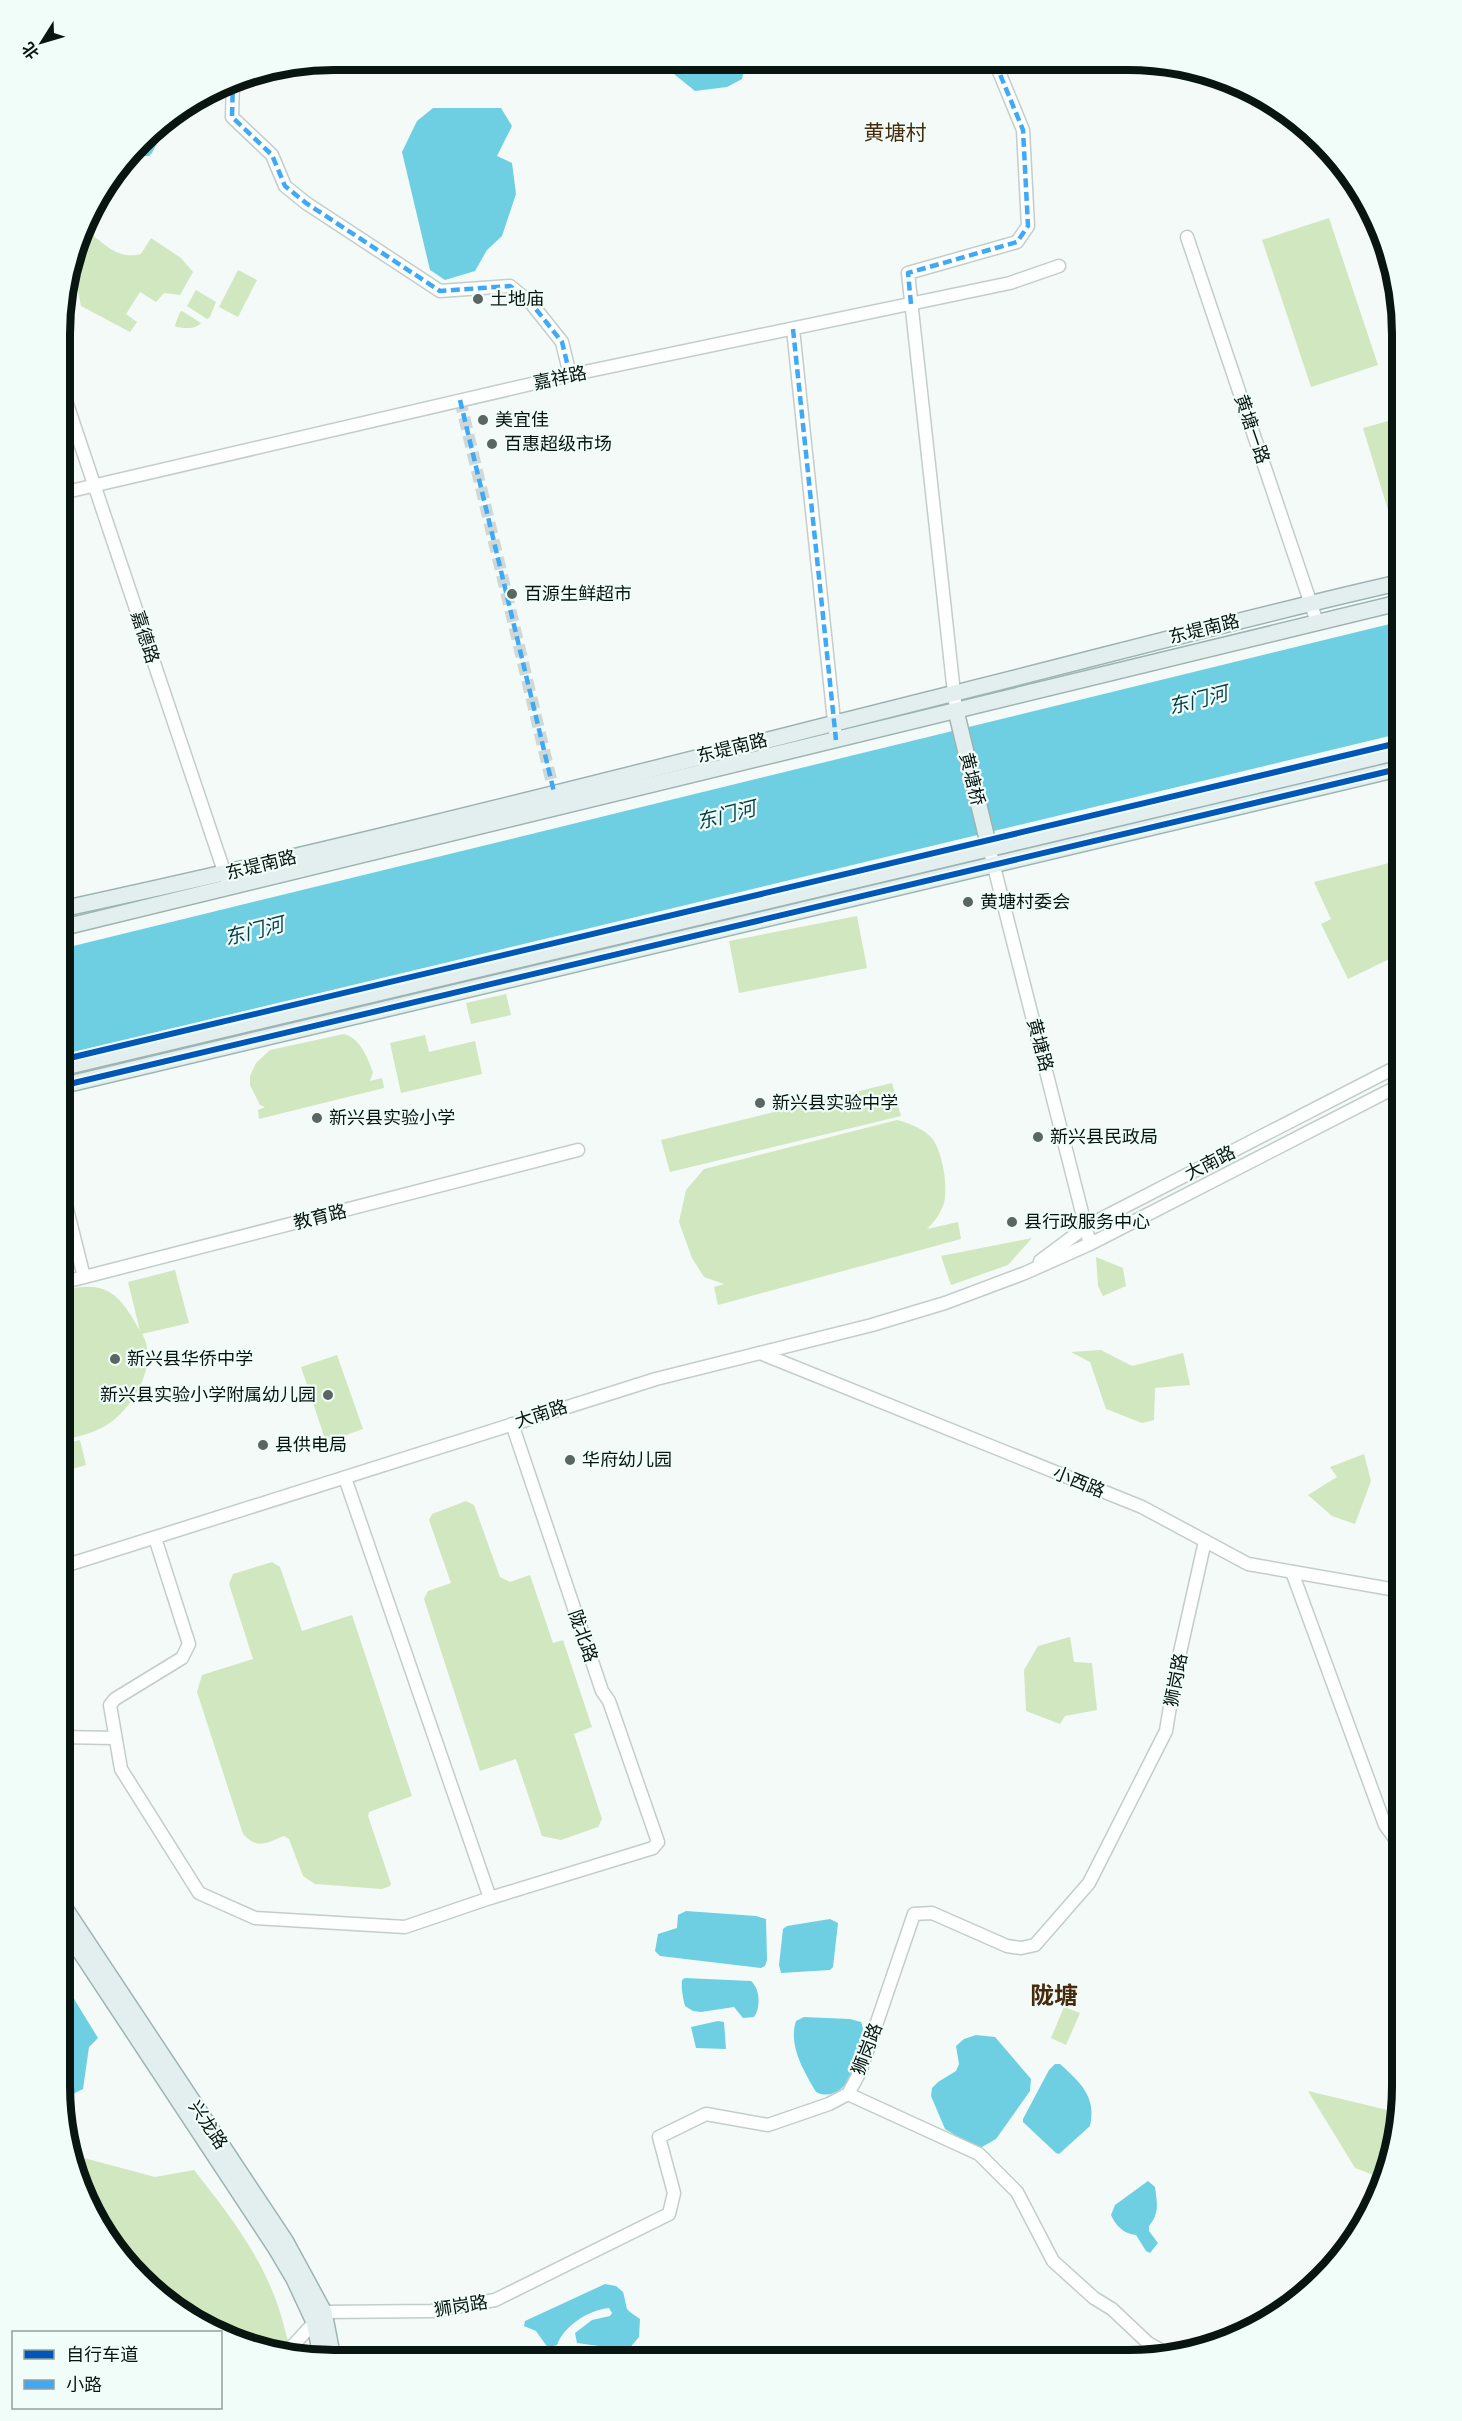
<svg xmlns="http://www.w3.org/2000/svg" width="1462" height="2421" font-family="Ubuntu,'Noto Sans SC',sans-serif">
<rect width="100%" height="100%" fill="#f3faf8"/>
<g fill="#d1e7bf">
<path d="M1329 218 1378 365 1311 387 1262 240Z"/>
<path d="M89 232C105 245 119 260 141 254L151 238 181 258 193 272 180 295 164 293 156 302 140 292 126 314 137 322 130 332 81 306 74 272Z"/>
<path d="M238 270 257 280 238 317 219 307Z"/>
<path d="M196 290 216 302 210 317 207 319 187 306Z"/>
<path d="M182 311 201 323C195 330 185 328 176 327L175 325 180 312Z"/>
<path d="M1402 417V556L1363 428Z"/>
<path d="M1397 861 1402 870V953L1348 979 1321 924 1331 919 1314 882Z"/>
<path d="M857 916 867 968 739 993 729 941Z"/>
<path d="M506 994 511 1015 471 1024 466 1003Z"/>
<path d="M344 1034C361 1039 367 1057 373 1072L370 1081 382 1078 384 1088 259 1119 258 1110 265 1107 260 1105 250 1085V1076L256 1063 270 1050Z"/>
<path d="M425 1035 429 1052 475 1041 482 1074 401 1093 390 1043Z"/>
<path d="M892 1083 901 1116 670 1172 661 1140Z"/>
<path d="M897 1120C909 1123 927 1130 934 1141 943 1156 949 1190 943 1206 939 1216 934 1222 927 1229L958 1222 961 1239 718 1305 714 1287 724 1284 704 1277 692 1258 679 1222 686 1190 704 1169Z"/>
<path d="M1032 1238 1008 1265 951 1285 941 1256Z"/>
<path d="M1096 1257 1123 1268 1126 1286 1103 1296 1098 1286Z"/>
<path d="M175 1270 189 1323 142 1334C160 1364 132 1411 105 1426 91 1434 76 1437 61 1441V1291C106 1279 119 1293 140 1331L128 1282Z"/>
<path d="M1101 1350 1132 1366 1183 1353 1190 1385 1155 1388 1154 1420 1142 1423 1106 1409 1090 1362 1071 1352Z"/>
<path d="M337 1355 363 1429 326 1442 301 1367Z"/>
<path d="M80 1440 86 1465 61 1472V1445Z"/>
<path d="M1364 1454 1371 1481 1355 1524 1332 1516 1308 1495 1337 1477 1330 1467Z"/>
<path d="M466 1501 474 1505 500 1577 510 1582 530 1575 553 1643 563 1640 592 1727 574 1734 602 1819 598 1827 561 1840 542 1836 516 1759 480 1771 424 1599 428 1591 451 1583 429 1520 432 1514Z"/>
<path d="M272 1562 280 1567 302 1631 352 1615 412 1796 369 1812 368 1816 391 1884 390 1886 382 1889 315 1884 303 1876 289 1839 284 1836C266 1843 258 1850 243 1834L197 1692 202 1675 253 1659 229 1584 233 1574Z"/>
<path d="M1070 1637 1074 1662 1092 1663 1097 1710 1065 1716 1060 1724 1026 1711 1024 1670 1038 1646Z"/>
<path d="M1064 2007 1080 2013 1066 2045 1051 2038Z"/>
<path d="M1308 2091 1400 2113 1384 2179 1355 2168Z"/>
<path d="M84 2158 155 2177 194 2170C225 2209 256 2249 274 2295 281 2312 285 2331 290 2348L284 2355 229 2340 221 2335 220 2332H216L167 2304 117 2253 81 2191Z"/>
</g>
<g fill="#6fcfe2">
<path d="M658 61H746L742 79 727 87 695 91Z"/>
<path d="M433 108H501L512 126 497 156 512 163 516 194 502 236 487 250 475 271 445 280 430 270 402 152 417 121Z"/>
<path d="M170 118 152 153 149 156H138L135 153 153 128Z"/>
<path d="M70 273 76 304 74 307 65 309 62 299Z"/>
<path d="M1402 621V733L61 1055V949Z"/>
<path d="M686 1911 756 1916 766 1919 767 1960 765 1966 761 1968 660 1956 655 1951 658 1934 677 1928 678 1915Z"/>
<path d="M830 1919 838 1923 833 1967 830 1970 781 1973 779 1965 783 1929 787 1926Z"/>
<path d="M60 1976 98 2038 89 2047 83 2089 69 2096 62 2095 60 2086Z"/>
<path d="M685 1978 751 1981C760 1989 761 2007 754 2017L743 2018 734 2007 701 2012 693 2011 685 2006C683 1998 681 1988 682 1980Z"/>
<path d="M804 2017 850 2019 861 2022C871 2045 848 2108 816 2092 804 2071 788 2046 796 2021Z"/>
<path d="M718 2021 724 2022 726 2049 696 2048 691 2027Z"/>
<path d="M976 2035 995 2037 1031 2079 1030 2091 996 2139 982 2147H975L945 2129 931 2096 932 2088 938 2082 956 2071 959 2064 956 2046 964 2039Z"/>
<path d="M1055 2064H1060C1080 2082 1097 2097 1090 2126L1059 2154 1056 2153 1023 2122V2119L1049 2070Z"/>
<path d="M1148 2181 1155 2187C1157 2203 1160 2213 1149 2226V2231L1158 2243 1150 2253 1146 2251 1136 2235C1124 2234 1116 2226 1111 2215L1115 2205Z"/>
<path d="M605 2284 616 2286 623 2292C629 2313 622 2306 640 2319L639 2337 628 2350 577 2343 575 2333 592 2320 610 2316 612 2313 609 2308C588 2310 564 2326 557 2345L548 2348 536 2331 524 2326 525 2321Z"/>
</g>
<g fill="none" stroke-linecap="round" stroke-linejoin="round">
<path stroke="#d0d8d5" stroke-width="12" stroke-dasharray="12 6" stroke-linecap="butt" d="M460 400 554 792"/>
<defs>
<g id="minor">
<path d="M233 80 232 117 272 155 285 186 306 203 440 291 510 286 531 303 562 342 570 375"/>
<path d="M1187 237 1317 622"/>
<path d="M793 329 836 740"/>
<path d="M62 389 227 880"/>
<path d="M62 493 570 375 1010 283 1059 266"/>
<path d="M955 702 908 273 1017 242 1028 226 1023 130 995 62"/>
<path d="M989 847 1090 1244"/>
<path d="M61 1185 84 1277"/>
<path d="M1040 1261 1087 1226 1402 1064"/>
<path d="M61 1283 578 1150"/>
<path d="M760 1353 1142 1507 1248 1564 1402 1591"/>
<path d="M345 1478 490 1898"/>
<path d="M155 1538 189 1644 182 1658 115 1699 110 1705 121 1769 199 1893 255 1918 405 1927 490 1898 653 1848 658 1842 609 1701 602 1691 512 1424"/>
<path d="M61 1567 656 1379 872 1325 945 1303 1025 1273 1090 1244 1402 1084"/>
<path d="M1292 1572 1385 1825 1401 1847"/>
<path d="M60 1737 115 1738"/>
<path d="M848 2094 979 2154 1017 2192 1053 2261 1094 2298 1112 2309 1148 2343 1166 2353"/>
<path d="M284 2355 324 2312 432 2311 495 2300 669 2214 674 2193 659 2137 706 2114 768 2125 829 2104 848 2094 860 2072 914 1914 932 1913 1007 1946 1021 1948 1035 1945 1089 1883 1166 1731 1176 1670 1205 1541"/>
</g>
<g id="major">
<path d="M956 711 989 847"/>
<path d="M62 909C360 845 655 768 951 694 1101 657 1251 616 1402 582"/>
<path d="M61 928 1402 602"/>
<path d="M61 1068 1402 751"/>
<path d="M61 1086 1402 768"/>
<path d="M60 1901 286 2242 324 2312 333 2359"/>
<path d="M60 1921 275 2247 294 2279 314 2322 322 2359"/>
</g>
</defs>
<use href="#minor" stroke="#c4cdca" stroke-width="15"/>
<use href="#major" stroke="#9db4b3" stroke-width="18"/>
<use href="#minor" stroke="#fdfefe" stroke-width="12"/>
<use href="#major" stroke="#e3efef" stroke-width="15"/>
<g stroke="#3fa9f5" stroke-width="4.5" stroke-dasharray="9 4.5" stroke-linecap="butt">
<path d="M233 80 232 117 272 155 285 186 306 203 440 291 510 286 531 303 562 342 570 375"/>
<path d="M911 304 908 273 1017 242 1028 226 1023 130 995 62"/>
<path d="M793 329 836 740"/>
<path d="M460 400 554 792"/>
</g>
<defs>
<g id="cycleway">
<path d="M61 1060 1402 742"/>
<path d="M61 1086 1402 768"/>
</g>
</defs>
<use href="#cycleway" stroke="#f0fdf9" stroke-width="10"/>
<use href="#cycleway" stroke="#0057b8" stroke-width="6"/>
</g>
<g fill="#5b6562" stroke="#f0fdf9" stroke-width="2">
<circle cx="478" cy="299" r="6"/>
<circle cx="483" cy="420" r="6"/>
<circle cx="492" cy="444" r="6"/>
<circle cx="512" cy="594" r="6"/>
<circle cx="968" cy="902" r="6"/>
<circle cx="760" cy="1103" r="6"/>
<circle cx="317" cy="1118" r="6"/>
<circle cx="1038" cy="1137" r="6"/>
<circle cx="1012" cy="1222" r="6"/>
<circle cx="115" cy="1359" r="6"/>
<circle cx="328" cy="1395" r="6"/>
<circle cx="263" cy="1445" r="6"/>
<circle cx="570" cy="1460" r="6"/>
</g>
<g text-anchor="middle" stroke-width="4.5" stroke-linejoin="round" paint-order="stroke">
<g font-size="18" fill="#091511" stroke="#f0fdf9" text-anchor="start">
<text x="490" y="305">土地庙</text>
<text x="495" y="426">美宜佳</text>
<text x="504" y="450">百惠超级市场</text>
<text x="524" y="600">百源生鲜超市</text>
<text x="980" y="908">黄塘村委会</text>
<text x="772" y="1109">新兴县实验中学</text>
<text x="329" y="1124">新兴县实验小学</text>
<text x="1050" y="1143">新兴县民政局</text>
<text x="1024" y="1228">县行政服务中心</text>
<text x="127" y="1365">新兴县华侨中学</text>
<text x="316" y="1401" text-anchor="end">新兴县实验小学附属幼儿园</text>
<text x="275" y="1451">县供电局</text>
<text x="582" y="1466">华府幼儿园</text>
</g>
<g font-size="18" fill="#091511" stroke="#f0fdf9">
<text transform="translate(560 378) rotate(-12)" y="6">嘉祥路</text>
<text transform="translate(1252 429) rotate(71)" y="6">黄塘一路</text>
<text transform="translate(1204 629) rotate(-14)" y="6">东堤南路</text>
<text transform="translate(145 637) rotate(72)" y="6">嘉德路</text>
<text transform="translate(732 748) rotate(-14)" y="6">东堤南路</text>
<text transform="translate(972 779) rotate(76)" y="6">黄塘桥</text>
<text transform="translate(261 865) rotate(-14)" y="6">东堤南路</text>
<text transform="translate(1040 1045) rotate(75)" y="6">黄塘路</text>
<text transform="translate(1210 1163) rotate(-27)" y="6">大南路</text>
<text transform="translate(320 1217) rotate(-14)" y="6">教育路</text>
<text transform="translate(541 1414) rotate(-18)" y="6">大南路</text>
<text transform="translate(1079 1482) rotate(22)" y="6">小西路</text>
<text transform="translate(583 1636) rotate(71)" y="6">陇北路</text>
<text transform="translate(1176 1680) rotate(-79)" y="6">狮岗路</text>
<text transform="translate(867 2049) rotate(-69)" y="6">狮岗路</text>
<text transform="translate(208 2125) rotate(56)" y="6">兴龙路</text>
<text transform="translate(461 2306) rotate(-9)" y="6">狮岗路</text>
</g>
<g font-size="20" font-style="italic" fill="#033f4b" stroke="#f0fdf9">
<text transform="translate(1198 700) rotate(-14)" y="7">东门河</text>
<text transform="translate(726 815) rotate(-14)" y="7">东门河</text>
<text transform="translate(254 931) rotate(-14)" y="7">东门河</text>
</g>
<g font-size="21" fill="#482b0d" stroke="#f0fdf9">
<text x="895" y="140">黄塘村</text>
</g>
<g font-size="24" font-weight="bold" fill="#482b0d" stroke="#f0fdf9">
<text x="1054" y="2004">陇塘</text>
</g>
</g>
<path d="M0 0H1462V2421H0ZM334 70H1128A264 264 0 0 1 1392 334V2086A264 264 0 0 1 1128 2350H334A264 264 0 0 1 70 2086V334A264 264 0 0 1 334 70Z" fill="#f0fdf9" fill-rule="evenodd"/>
<path fill="none" stroke="#091511" stroke-width="8" d="M334 70H1128A264 264 0 0 1 1392 334V2086A264 264 0 0 1 1128 2350H334A264 264 0 0 1 70 2086V334A264 264 0 0 1 334 70Z"/>
<rect x="12" y="2331" width="210" height="78" fill="#f0fdf9" stroke="#94a09c" stroke-width="1.5"/>
<rect x="24" y="2350" width="30" height="9" fill="#0057b8" stroke="#94a09c" stroke-width="1.5"/>
<text x="66" y="2361" font-size="18" fill="#091511">自行车道</text>
<rect x="24" y="2380" width="30" height="9" fill="#3fa9f5" stroke="#94a09c" stroke-width="1.5"/>
<text x="66" y="2391" font-size="18" fill="#091511">小路</text>
<g transform="translate(42 42) rotate(233)" stroke="#f0fdf9" stroke-width="4.5" paint-order="stroke">
<path d="M0-4.5L10 22L0 15L-10 22Z" fill="#091511"/>
<text y="-9" font-size="16" font-weight="bold" text-anchor="middle" fill="#091511">北</text>
</g>
</svg>
